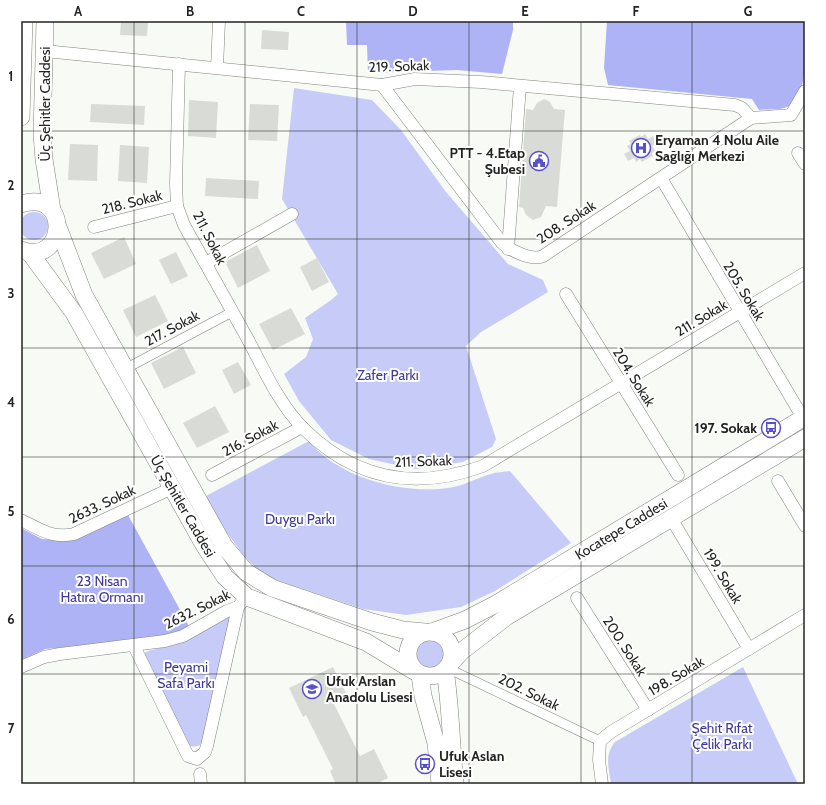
<svg xmlns="http://www.w3.org/2000/svg" width="826" height="805" font-family="Cabin,sans-serif">
<rect width="100%" height="100%" fill="#f8fbf5"/>
<g fill="#c7cbf7">
<path d="M294 88 372 100 401 130 446 192 508 264 543 280 548 292 481 332 466 346 496 439 492 447 463 462 415 469 369 459 331 440 299 401 284 374 306 357 313 339 305 318 331 300 338 294 282 199Z"/>
<circle cx="34" cy="226" r="14"/>
<path d="M309 441C339 479 407 496 454 487 467 484 479 477 491 474 497 472 504 472 510 471L571 543 495 591 461 607 406 615 363 609 264 576 244 556 222 526 206 496Z"/>
<path d="M227 618H230L204 743C198 747 193 748 186 744L143 654 148 651 180 643Z"/>
<circle cx="431" cy="655" r="15"/>
<path d="M743 667 798 784H611C609 769 604 755 615 742Z"/>
</g>
<g fill="#adb3f4">
<path d="M346 21H513V30L502 74 457 70 368 73 367 45H347Z"/>
<path d="M607 21H805C805 42 811 102 784 108 777 110 767 109 759 110L752 99 608 85 604 68Z"/>
<path d="M128 515 190 628 150 641 45 649 21 660V528L42 539 70 541Z"/>
</g>
<g fill="#d9dcd6">
<path d="M121 21H148L147 36 120 35Z"/>
<path d="M262 30 289 32 288 50 261 49Z"/>
<path d="M544 99 550 102 554 109 565 110 557 207 546 206 541 217 533 220 526 215 523 208 519 207 526 109 533 110 537 103Z"/>
<path d="M189 100 218 102 216 138 188 136Z"/>
<path d="M91 104 145 106 144 125 90 122Z"/>
<path d="M250 104 279 105 277 141 248 140Z"/>
<path d="M645 134 648 139 653 136 657 143 652 146 655 151 652 153 653 156 642 162 640 159 636 162 634 158 628 161 624 154 630 151 627 146 631 144 629 141 640 135 641 137Z"/>
<path d="M70 144 98 145 97 181 68 180Z"/>
<path d="M120 145 149 147 147 183 118 181Z"/>
<path d="M206 178 259 181 258 199 205 196Z"/>
<path d="M124 237 136 264 104 279 91 253Z"/>
<path d="M257 245 270 271 238 288 225 262Z"/>
<path d="M176 252 188 276 171 284 159 260Z"/>
<path d="M317 258 329 282 312 291 300 267Z"/>
<path d="M155 295 168 321 136 337 123 310Z"/>
<path d="M291 308 305 334 273 350 259 324Z"/>
<path d="M183 347 196 373 164 389 151 363Z"/>
<path d="M238 362 251 385 234 394 222 370Z"/>
<path d="M215 406 229 432 197 448 183 423Z"/>
<path d="M333 667 347 695 333 702 360 756 374 749 388 778 376 784H336L330 771 333 769 306 715 303 717 289 688Z"/>
</g>
<g fill="none" stroke-linecap="round" stroke-linejoin="round">
<defs>
<g id="pedestrian">
<path d="M125 369 232 312"/>
<path d="M447 668 600 741"/>
</g>
<g id="minor">
<path d="M45 51 382 85 415 79 481 82 735 105 742 108 751 118"/>
<path d="M179 64 176 184 177 206 184 225C205 262 225 299 246 336 263 367 278 403 303 428 355 480 415 491 483 466L805 273"/>
<path d="M217 68 219 21"/>
<path d="M382 85 502 243C511 251 532 261 543 256L751 118 791 115 805 91"/>
<path d="M798 153 805 164"/>
<path d="M661 178 803 418"/>
<path d="M94 227 177 206"/>
<path d="M508 249 520 86"/>
<path d="M206 263 292 214"/>
<path d="M566 294 678 475"/>
<path d="M212 475 302 427"/>
<path d="M778 481 805 526"/>
<path d="M671 518 749 649"/>
<path d="M21 520C39 529 53 539 74 534L172 488"/>
<path d="M577 598 648 710"/>
<path d="M134 646 188 756 197 759 205 752 207 746 238 607"/>
<path d="M21 667 44 657 60 654 165 641 183 636 227 611 238 607 242 602"/>
<path d="M200 774 201 784"/>
<path d="M602 784 599 760 600 741 611 732 805 615"/>
</g>
<g id="secondary">
<path d="M45 21 42 134 44 159 52 210"/>
<path d="M21 117 24 21"/>
<path d="M21 204C71 188 67 267 21 250"/>
<path d="M58 227 84 295 224 546 246 572 272 588 372 622 403 630 425 632"/>
<path d="M30 253 74 313 204 545 225 577 247 597 366 642 414 671"/>
<circle cx="430" cy="654" r="22"/>
<path d="M432 632 465 620 496 604 805 417"/>
<path d="M449 665 462 651 506 617 805 438"/>
<path d="M445 670C451 708 451 746 455 784"/>
<path d="M420 675 423 696 436 743 440 784"/>
</g>
</defs>
<use href="#pedestrian" stroke="#81847e" stroke-width="10"/>
<use href="#minor" stroke="#81847e" stroke-width="13"/>
<use href="#secondary" stroke="#81847e" stroke-width="18"/>
<use href="#pedestrian" stroke="#fff" stroke-width="9"/>
<use href="#minor" stroke="#fff" stroke-width="12"/>
<use href="#secondary" stroke="#fff" stroke-width="17"/>
</g>
<path fill="none" stroke="#232422" stroke-width="1" stroke-opacity="0.55" d="M134 21V784M245 21V784M357 21V784M469 21V784M581 21V784M692 21V784M21 131H805M21 239H805M21 348H805M21 457H805M21 566H805M21 674H805"/>
<defs>
<symbol id="hospital-ring" viewBox="-11 -11 22 22"><circle r="9.5" fill="#fff" stroke="#5851c9" stroke-width="1.5"/><path d="M-5-5h3v3.5h4V-5h3V5h-3V1.5h-4V5h-3Z" fill="#5851c9"/></symbol>
<symbol id="civic-ring" viewBox="-11 -11 22 22"><circle r="9.5" fill="#fff" stroke="#5851c9" stroke-width="1.5"/><path d="M-.6-6.5H3V-4.5H.6V-3L4-1V1h2V6H-6V1h2V-1L-.6-3ZM-1.2 2.5V6h2.4V2.5Z" fill="#5851c9"/></symbol>
<symbol id="bus-ring" viewBox="-11 -11 22 22"><circle r="9.5" fill="#fff" stroke="#5851c9" stroke-width="1.5"/><path d="M-5-6H5V4H4V6H2V4H-2V6H-4V4H-5ZM-3.5-4V0h7V-4ZM-3.5 1.2v1.5H-2V1.2ZM2 1.2v1.5H3.5V1.2Z" fill="#5851c9"/></symbol>
<symbol id="school-ring" viewBox="-11 -11 22 22"><circle r="9.5" fill="#fff" stroke="#5851c9" stroke-width="1.5"/><path d="M0-5L7-2L0 1L-7-2ZM-4 1L0 2.5L4 1V4Q0 6-4 4Z" fill="#5851c9"/></symbol>
</defs>
<g fill-rule="evenodd">
<use href="#hospital-ring" x="630" y="137" width="22" height="22"/>
<use href="#civic-ring" x="528" y="150" width="22" height="22"/>
<use href="#bus-ring" x="760" y="417" width="22" height="22"/>
<use href="#school-ring" x="301" y="678" width="22" height="22"/>
<use href="#bus-ring" x="414" y="753" width="22" height="22"/>
</g>
<g text-anchor="middle" stroke-width="4" stroke-linejoin="round" paint-order="stroke">
<g font-size="14" fill="#232422" stroke="#fff">
<text transform="translate(399 66) rotate(-2)" y="5">219. Sokak</text>
<text transform="translate(45 104) rotate(-90)" y="5">Üç Şehitler Caddesi</text>
<text transform="translate(132 202) rotate(-14)" y="5">218. Sokak</text>
<text transform="translate(566 222) rotate(-33)" y="5">208. Sokak</text>
<text transform="translate(210 238) rotate(63)" y="5">211. Sokak</text>
<text transform="translate(744 291) rotate(59)" y="5">205. Sokak</text>
<text transform="translate(701 318) rotate(-31)" y="5">211. Sokak</text>
<text transform="translate(172 328) rotate(-28)" y="5">217. Sokak</text>
<text transform="translate(634 377) rotate(58)" y="5">204. Sokak</text>
<text transform="translate(250 438) rotate(-28)" y="5">216. Sokak</text>
<text transform="translate(423 461) rotate(-2)" y="5">211. Sokak</text>
<text transform="translate(102 504) rotate(-25)" y="5">2633. Sokak</text>
<text transform="translate(183 506) rotate(60)" y="5">Üç Şehitler Caddesi</text>
<text transform="translate(621 529) rotate(-31)" y="5">Kocatepe Caddesi</text>
<text transform="translate(723 576) rotate(59)" y="5">199. Sokak</text>
<text transform="translate(197 609) rotate(-26)" y="5">2632. Sokak</text>
<text transform="translate(625 646) rotate(57)" y="5">200. Sokak</text>
<text transform="translate(676 676) rotate(-31)" y="5">198. Sokak</text>
<text transform="translate(529 692) rotate(26)" y="5">202. Sokak</text>
</g>
<g font-size="14" font-weight="bold" fill="#232422" stroke="#fff" text-anchor="start">
<text x="655" y="145">Eryaman 4 Nolu Aile<tspan x="655" dy="16">Sağlığı Merkezi</tspan></text>
<text x="525" y="158" text-anchor="end">PTT - 4.Etap<tspan x="525" dy="16">Şubesi</tspan></text>
<text x="757" y="433" text-anchor="end">197. Sokak</text>
<text x="326" y="686">Ufuk Arslan<tspan x="326" dy="16">Anadolu Lisesi</tspan></text>
<text x="439" y="761">Ufuk Aslan<tspan x="439" dy="16">Lisesi</tspan></text>
</g>
<g font-size="14" fill="#3f3a96" stroke="#fff">
<text x="388" y="380">Zafer Parkı</text>
<text x="300" y="524">Duygu Parkı</text>
<text x="102" y="586">23 Nisan<tspan x="102" dy="16">Hatıra Ormanı</tspan></text>
<text x="186" y="672">Peyami<tspan x="186" dy="16">Safa Parkı</tspan></text>
<text x="722" y="733">Şehit Rıfat<tspan x="722" dy="16">Çelik Parkı</tspan></text>
</g>
</g>
<rect width="826" height="805" fill="none" stroke="#ffffff" stroke-width="44"/>
<rect x="22" y="22" width="782" height="761" fill="none" stroke="#232422" stroke-width="1.5"/>
<g font-size="13" text-anchor="middle" font-weight="bold" fill="#232422">
<text x="78" y="16">A</text>
<text x="190" y="16">B</text>
<text x="301" y="16">C</text>
<text x="413" y="16">D</text>
<text x="525" y="16">E</text>
<text x="636" y="16">F</text>
<text x="748" y="16">G</text>
<text x="11" y="81">1</text>
<text x="11" y="190">2</text>
<text x="11" y="298">3</text>
<text x="11" y="407">4</text>
<text x="11" y="516">5</text>
<text x="11" y="624">6</text>
<text x="11" y="733">7</text>
</g>
</svg>
